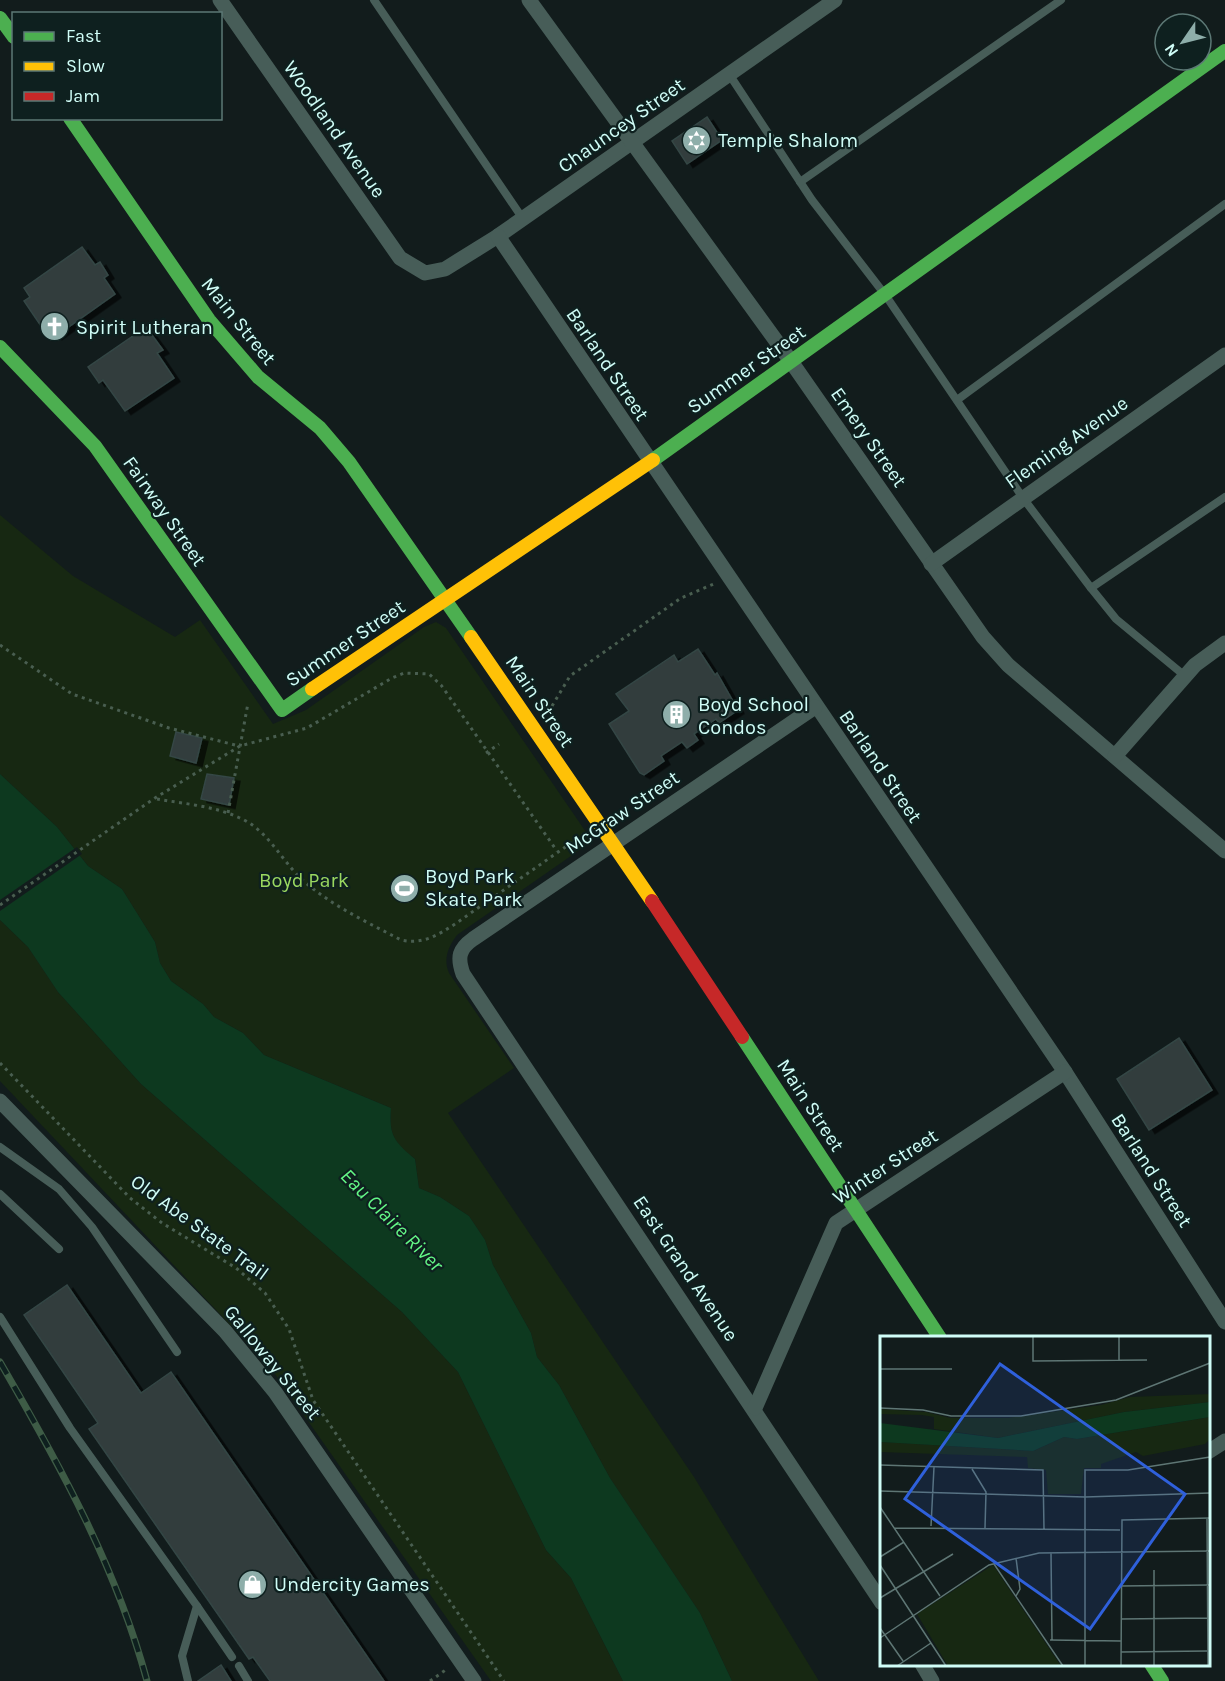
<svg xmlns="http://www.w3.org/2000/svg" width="1225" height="1681" font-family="Karla,sans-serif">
<defs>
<filter id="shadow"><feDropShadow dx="6" dy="3.5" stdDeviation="0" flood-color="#0009"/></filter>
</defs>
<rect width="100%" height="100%" fill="#121c1c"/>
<g fill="#172812">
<path d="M0 515 73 576 175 637 200 620 273 724 306 710 424 627 436 622 446 628 588 835 586 845 581 849 457 935C448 947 443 959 449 973L514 1068 448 1113 694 1477 819 1681H732L700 1613 610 1478 559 1385 537 1357 531 1333 493 1265 485 1240 469 1216 440 1197 419 1188 415 1159C394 1142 389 1136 391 1108L264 1055 243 1033 214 1017 203 1004 171 981 160 963 155 942 122 889 88 866 57 827 0 774Z"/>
<path d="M0 920 28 947 58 992 141 1084 402 1312 458 1372 546 1550 571 1578 623 1681H491L270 1367 0 1081Z"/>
</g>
<path fill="#0d391f" d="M0 774 57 827 88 866 122 889 155 942 160 963 171 981 203 1004 214 1017 243 1033 264 1055 391 1108C389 1136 394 1141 415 1159L419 1188 440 1197 469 1216 485 1240 493 1265 531 1333 537 1357 559 1385 610 1478 700 1613 732 1681H623L571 1578 546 1550 458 1372 402 1312 141 1084 58 992 28 947 0 920Z"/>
<path fill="#121c1c" d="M77 847 82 854 0 911V900Z"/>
<g fill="#303e3e" stroke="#344645" stroke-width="1.5" filter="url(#shadow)">
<path d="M707 117 722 140 687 164 672 141Z"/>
<path d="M82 247 95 265 100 262 108 275 104 278 115 294 56 336 50 328 45 332 24 301 30 297 24 288Z"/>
<path d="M146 327 163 350 157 353 174 378 125 411 103 380 99 383 88 367Z"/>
<path d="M698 649 715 675 717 673 738 710 719 723 716 719 694 734 698 740 687 748 682 742 661 756 664 761 644 775 640 773 609 724 629 711 616 694 674 655 678 662Z"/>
<path d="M176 732 202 738 196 763 170 756Z"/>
<path d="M207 774 234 778 229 805 201 799Z"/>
<path d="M1179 1038 1212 1090 1149 1130 1117 1079Z"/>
<path d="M67 1285 141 1393 171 1372 384 1681H270L253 1657 249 1659 89 1429 98 1423 24 1315Z"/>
<path d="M221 1665 231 1681H198Z"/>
</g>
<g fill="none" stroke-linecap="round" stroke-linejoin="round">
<g stroke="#495e50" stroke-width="3" stroke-dasharray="3 4.5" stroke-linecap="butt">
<path d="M0 645 72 694 169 728 239 746"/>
<path d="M552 706 570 676 681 598 716 583"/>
<path d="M486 753 499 744"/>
<path d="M157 799C185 804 216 806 242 819 270 832 283 864 306 883 334 907 369 923 401 940 422 945 438 935 455 924L584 834"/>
<path d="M228 813 248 703"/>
<path d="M0 905 155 798 240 746 307 728 392 678 404 673 429 674 441 685 557 851"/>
<path d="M0 1063 130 1198 162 1223 236 1268 265 1293 289 1329 313 1400 504 1681"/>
<path d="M430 1681 447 1669"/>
</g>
<g stroke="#475d58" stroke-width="8">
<path d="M374 0 523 219"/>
<path d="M729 74 812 200 886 296 1023 498 1091 588 1225 497"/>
<path d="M800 182 1061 0"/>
<path d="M957 400 1225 204"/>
<path d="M1091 588 1116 619 1185 676"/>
<path d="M0 1147 59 1189 92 1227 177 1352"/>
<path d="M0 1194 59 1249"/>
<path d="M0 1317 70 1428 197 1606 182 1656 188 1681"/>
<path d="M197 1606 232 1657"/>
<path d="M239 1666 248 1681"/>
</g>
<g stroke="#475d58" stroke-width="15">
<path d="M220 0 400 258 425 273 445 269 498 236 835 0"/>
<path d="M529 0 790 360 983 637 1008 665 1225 851"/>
<path d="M498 236 1065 1072 1225 1322"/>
<path d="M931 564 1225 355"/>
<path d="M815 707 473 939C459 949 457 957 463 974L882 1603"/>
<path d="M1115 756 1195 665 1225 643"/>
<path d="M0 1101 225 1331 275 1392 474 1681"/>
<path d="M755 1408 836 1223 1065 1072"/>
<path d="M1208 1452 1225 1441"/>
<path d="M922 1664 932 1681"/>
</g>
<g stroke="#4caf50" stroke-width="14">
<path d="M0 18 14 37"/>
<path d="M70 118 209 320 258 377 320 428 349 462 471 637"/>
<path d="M0 347 95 446 282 710 312 689"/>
<path d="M653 460 1225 51"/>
<path d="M742 1037 940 1338"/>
<path d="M1151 1664 1162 1681"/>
</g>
<g stroke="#ffc107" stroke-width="14">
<path d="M471 637 652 901"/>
<path d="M312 689 653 460"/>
</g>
<path stroke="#c62828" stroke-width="14" d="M652 901 742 1037"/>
<defs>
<path id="rail" d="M0 1362C59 1464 116 1566 147 1681"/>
</defs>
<use href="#rail" stroke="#3e5c46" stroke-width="7"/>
<use href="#rail" stroke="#0e201f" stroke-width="4.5" stroke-dasharray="14" stroke-linecap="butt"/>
</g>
<defs>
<symbol id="synagogue-disc" viewBox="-11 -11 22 22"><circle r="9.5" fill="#8eaeaa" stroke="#0e201f"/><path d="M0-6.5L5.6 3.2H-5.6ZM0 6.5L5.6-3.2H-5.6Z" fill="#fff"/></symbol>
<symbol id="church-disc" viewBox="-11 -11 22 22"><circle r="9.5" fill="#8eaeaa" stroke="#0e201f"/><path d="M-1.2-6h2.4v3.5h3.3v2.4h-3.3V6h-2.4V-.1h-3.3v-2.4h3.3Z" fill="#fff"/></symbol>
<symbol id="building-disc" viewBox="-11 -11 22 22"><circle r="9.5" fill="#8eaeaa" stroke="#0e201f"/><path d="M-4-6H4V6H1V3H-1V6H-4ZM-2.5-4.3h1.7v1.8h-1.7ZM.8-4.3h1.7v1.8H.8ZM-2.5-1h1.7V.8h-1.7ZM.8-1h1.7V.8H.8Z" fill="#fff"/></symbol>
<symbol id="stadium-disc" viewBox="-11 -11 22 22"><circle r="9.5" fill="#8eaeaa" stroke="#0e201f"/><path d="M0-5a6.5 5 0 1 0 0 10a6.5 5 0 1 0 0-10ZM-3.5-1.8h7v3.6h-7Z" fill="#fff"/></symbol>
<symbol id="shop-disc" viewBox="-11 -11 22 22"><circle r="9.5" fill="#8eaeaa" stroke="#0e201f"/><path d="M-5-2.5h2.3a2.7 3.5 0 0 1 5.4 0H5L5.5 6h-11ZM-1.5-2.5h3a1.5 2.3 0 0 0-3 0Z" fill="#fff"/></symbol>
</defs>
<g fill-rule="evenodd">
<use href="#synagogue-disc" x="680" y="124" width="33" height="33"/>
<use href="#church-disc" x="38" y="310" width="33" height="33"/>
<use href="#building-disc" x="660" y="698" width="33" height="33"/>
<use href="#stadium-disc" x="388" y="872" width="33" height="33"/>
<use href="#shop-disc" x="236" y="1568" width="33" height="33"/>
</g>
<g text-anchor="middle" stroke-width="4.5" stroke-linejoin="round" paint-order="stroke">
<g font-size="20" fill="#d0fdf7" stroke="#0e201f">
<text transform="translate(621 125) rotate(-35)" y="7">Chauncey Street</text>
<text transform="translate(335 129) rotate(55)" y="7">Woodland Avenue</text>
<text transform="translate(239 321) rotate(51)" y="7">Main Street</text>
<text transform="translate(608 364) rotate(56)" y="7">Barland Street</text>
<text transform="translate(746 369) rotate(-35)" y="7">Summer Street</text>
<text transform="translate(869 437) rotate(55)" y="7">Emery Street</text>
<text transform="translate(1066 442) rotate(-35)" y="7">Fleming Avenue</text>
<text transform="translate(165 511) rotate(55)" y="7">Fairway Street</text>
<text transform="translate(345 643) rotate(-34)" y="7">Summer Street</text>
<text transform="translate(540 701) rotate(56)" y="7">Main Street</text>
<text transform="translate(881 766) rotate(56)" y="7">Barland Street</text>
<text transform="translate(622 812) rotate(-34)" y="7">McGraw Street</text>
<text transform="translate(811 1105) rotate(57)" y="7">Main Street</text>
<text transform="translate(885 1166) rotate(-33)" y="7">Winter Street</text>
<text transform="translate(1152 1170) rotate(57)" y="7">Barland Street</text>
<text transform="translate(200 1227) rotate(36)" y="7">Old Abe State Trail</text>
<text transform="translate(686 1268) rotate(56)" y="7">East Grand Avenue</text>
<text transform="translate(273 1362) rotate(51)" y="7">Galloway Street</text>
</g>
<g font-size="20" fill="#d0fdf7" stroke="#0e201f" text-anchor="start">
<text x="718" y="147">Temple Shalom</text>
<text x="76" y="334">Spirit Lutheran</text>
<text x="698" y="711">Boyd School<tspan x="698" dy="23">Condos</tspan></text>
<text x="425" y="883">Boyd Park<tspan x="425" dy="23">Skate Park</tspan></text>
<text x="274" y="1591">Undercity Games</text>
</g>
<g font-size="20" fill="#9ad860" stroke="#0e201f">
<text x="304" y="887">Boyd Park</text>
</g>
<g font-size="21" font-style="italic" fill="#63f786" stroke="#0e201f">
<text transform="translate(392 1220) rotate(45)" y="7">Eau Claire River</text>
</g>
</g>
<g transform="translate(880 1336)">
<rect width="330" height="330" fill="#121c1c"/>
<path d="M330 58V66L244 76 118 102 54 93V81L42 79 0 78V73L46 76 70 82H128L221 69 250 61ZM330 81V103L325 108 263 120 256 116 221 128V132H204L201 158H168L166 134 148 132 147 121 0 116 2 106 153 115 184 101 197 103ZM113 229 181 330H68L37 278Z" fill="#172812"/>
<path d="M330 66V81L197 103 184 101 153 115 0 106V87L118 102 244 76Z" fill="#0d391f"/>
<path fill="none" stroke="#5e7674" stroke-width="1.5" d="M153 0V25L267 24M239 0V24M0 33H72M0 72 43 74 71 80H141L236 64 330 27M0 129 163 134 164 193M92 133 106 156 105 192M0 155 205 161 330 157M0 171 60 260M327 182 328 330M51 190 54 131M14 192 240 194M171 217 172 304M0 221 24 206M136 222 140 253 136 260M114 228 183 330M0 229 66 330M274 234V330M240 250 330 249M0 262 73 218M241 283 327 282M0 292 23 325M0 302 109 229 159 217 330 215M170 304 241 305M241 316 327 315M17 330 51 307M205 330V134H248L330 121M241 330 242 184 330 182"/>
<path fill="#2f60db" fill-opacity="0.15" stroke="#2f60db" stroke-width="3" d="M120 28 305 158 210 293 25 163Z"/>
<rect width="330" height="330" fill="none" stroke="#d0fdf7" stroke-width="3"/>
</g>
<rect x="12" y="12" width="210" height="108" fill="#0e201f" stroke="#5c7875" stroke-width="1.5"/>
<rect x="24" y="32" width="30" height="9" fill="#4caf50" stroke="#5c7875" stroke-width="1.5"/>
<text x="66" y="42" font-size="18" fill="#d0fdf7">Fast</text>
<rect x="24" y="62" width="30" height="9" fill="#ffc107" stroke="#5c7875" stroke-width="1.5"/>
<text x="66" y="72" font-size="18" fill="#d0fdf7">Slow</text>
<rect x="24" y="92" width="30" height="9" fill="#c62828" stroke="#5c7875" stroke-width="1.5"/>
<text x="66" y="102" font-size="18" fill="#d0fdf7">Jam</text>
<g transform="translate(1183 42) rotate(235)"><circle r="28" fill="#0e201f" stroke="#5c7875" stroke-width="1.5"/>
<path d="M0-4.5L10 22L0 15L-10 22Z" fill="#8eaeaa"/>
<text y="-9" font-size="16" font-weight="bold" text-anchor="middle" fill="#d0fdf7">N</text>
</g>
</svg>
